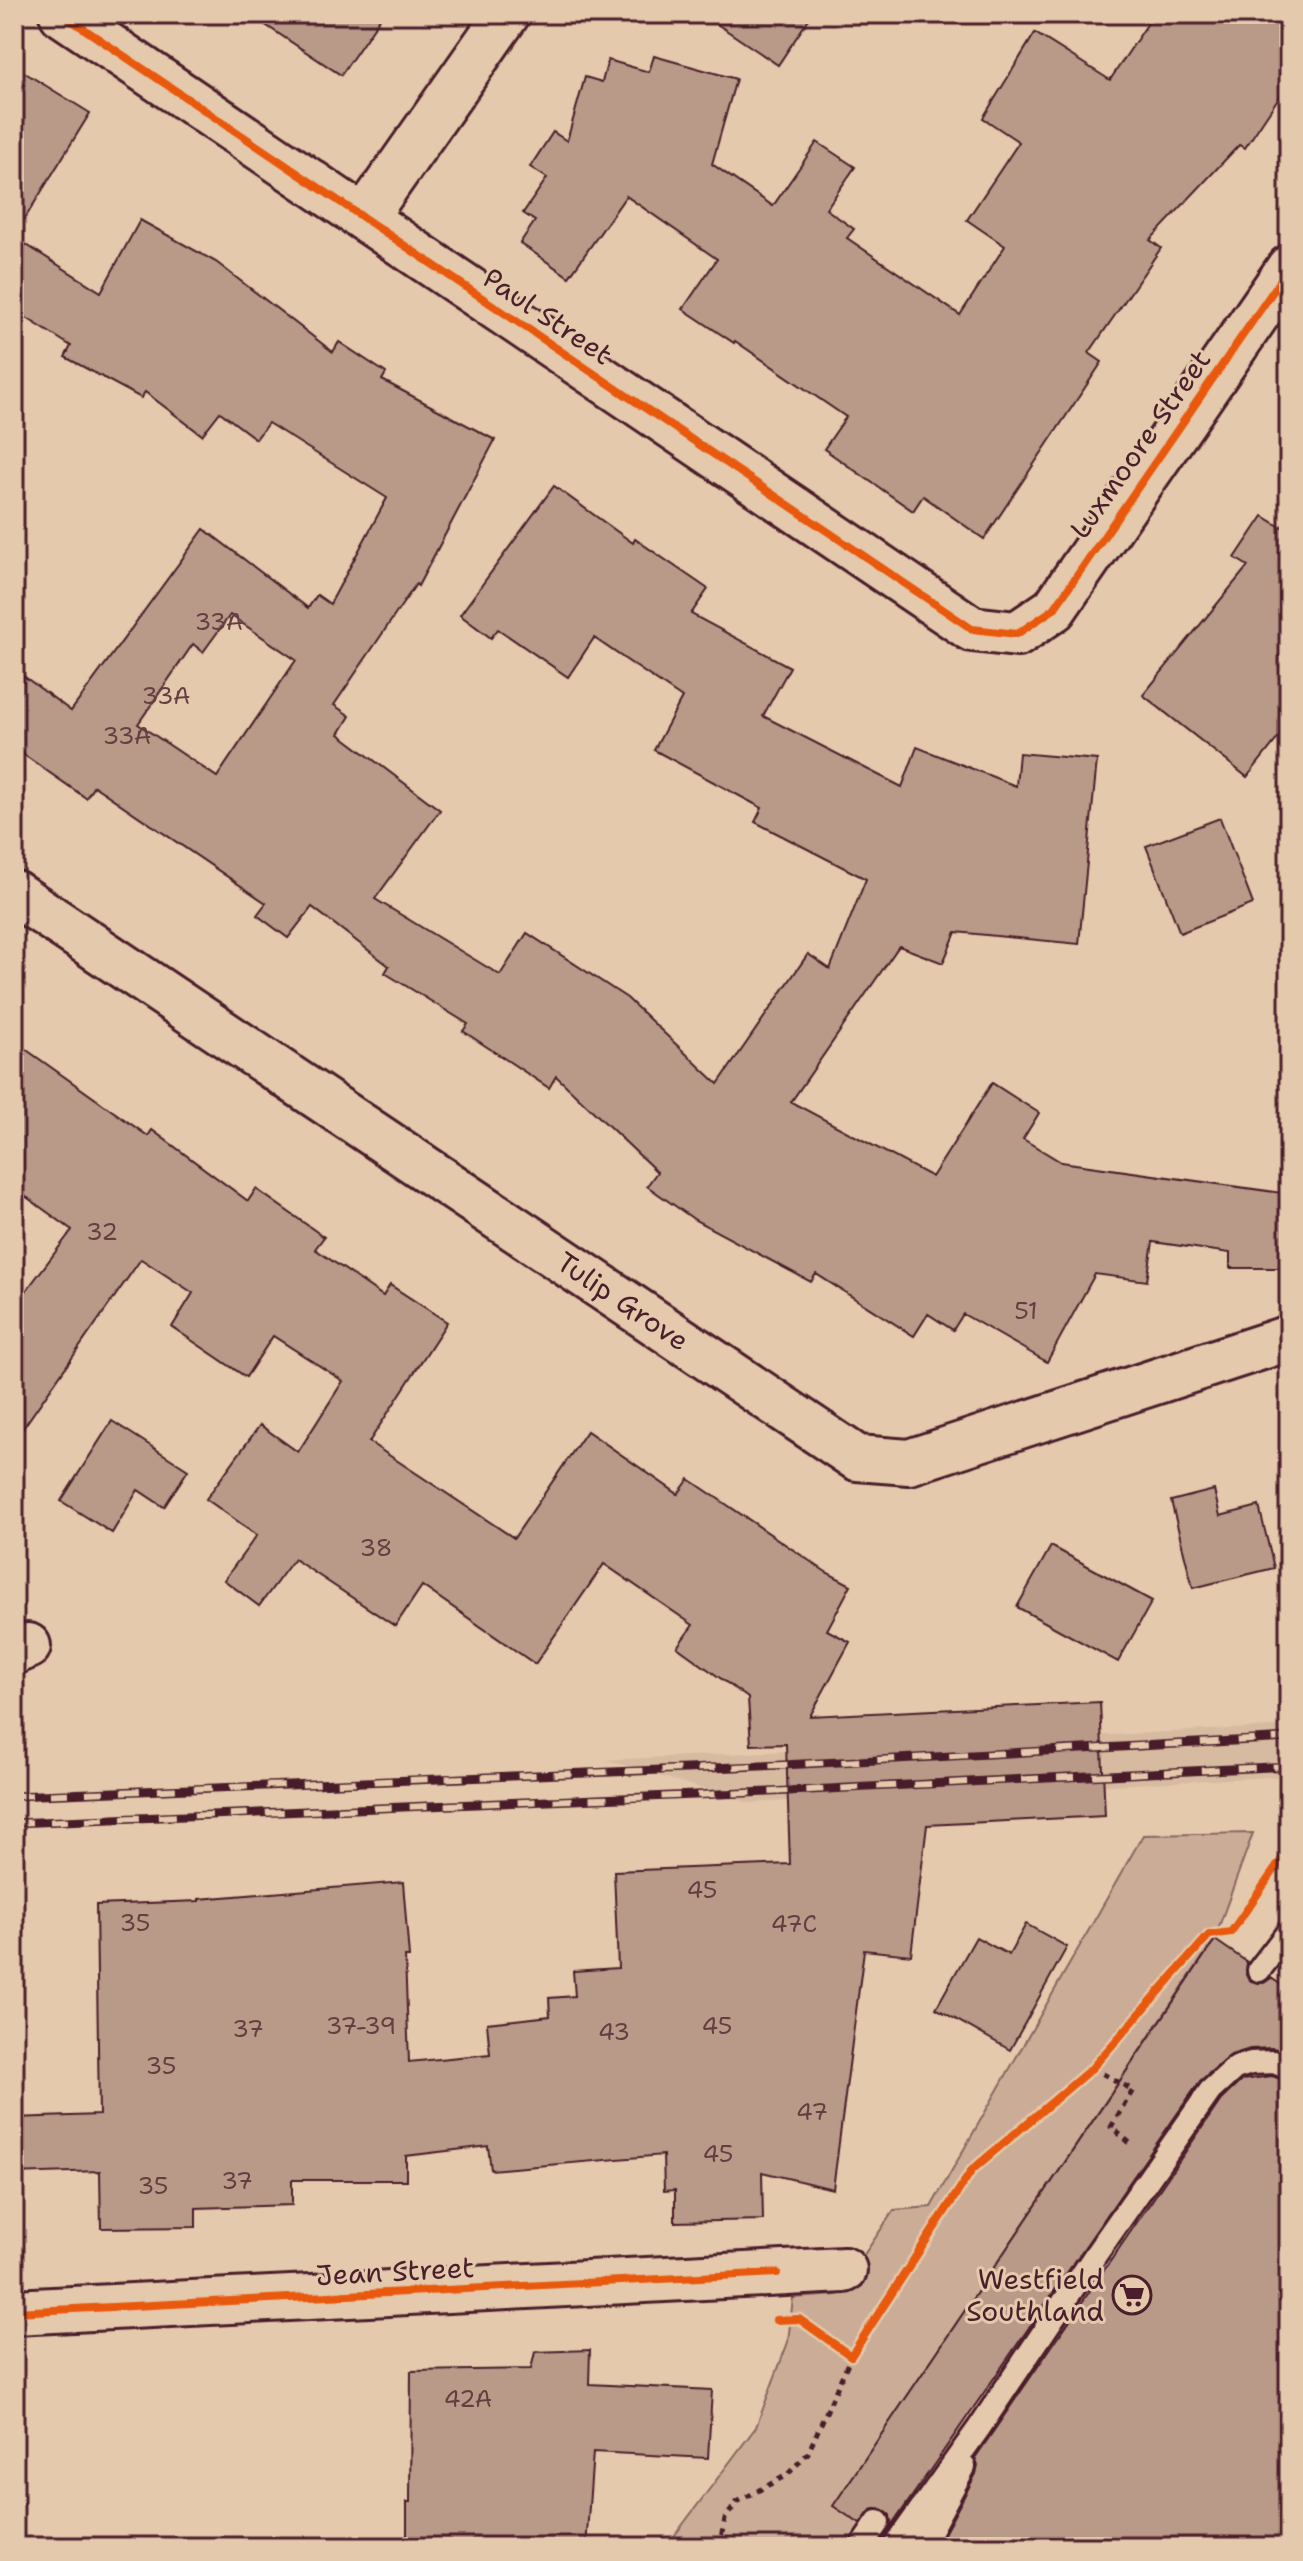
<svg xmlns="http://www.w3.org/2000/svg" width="1303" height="2561" font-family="'Shantell Sans',sans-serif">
<rect width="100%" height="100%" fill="#e4c9ac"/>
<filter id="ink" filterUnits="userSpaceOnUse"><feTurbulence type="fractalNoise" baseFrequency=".0125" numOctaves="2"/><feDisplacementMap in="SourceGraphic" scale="16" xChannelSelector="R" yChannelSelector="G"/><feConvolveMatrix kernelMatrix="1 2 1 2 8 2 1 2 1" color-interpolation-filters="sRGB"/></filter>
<g filter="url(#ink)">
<path fill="#d7bba1" d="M1289 1726V1776L750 1803 606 1760Z"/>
<path fill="#cbad97" stroke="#8a6661" stroke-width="2" d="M1253 1833 1214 1940 834 2505 870 2531 859 2547H666L756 2427 788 2342 793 2298 837 2295 894 2210 931 2207 1143 1835Z"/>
<g fill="#b99a88" stroke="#4a1f2b" stroke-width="2" fill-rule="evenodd">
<path d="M249 14H383L341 75Z"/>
<path d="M702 14H812L778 65Z"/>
<path d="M1154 14H1289V82L1245 148 1239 145 1150 240 1161 248 1089 353 1102 362 984 539 923 496 913 511 824 449 846 417 735 341 734 343 683 309 717 259 626 196 569 277 520 243 535 221 523 213 547 178 530 167 553 132 567 141 585 77 602 82 608 60 649 72 654 56 736 79 712 164 773 206 817 142 855 167 826 209 854 229 847 238 960 315 1005 246 967 220 1019 142 983 118 1035 33 1110 80Z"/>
<path d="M14 66 90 113 14 236Z"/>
<path d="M140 220 216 262 333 352 339 342 386 373 382 380 495 440 418 586 416 584 334 705 350 716 339 734 440 810 375 899 500 975 527 933 627 998 718 1084 808 954 830 969 866 879 755 822 762 808 654 750 682 698 594 638 568 677 498 629 491 638 460 615 554 486 633 543 635 539 708 589 691 614 790 667 763 716 902 787 917 747 1016 786 1019 753 1097 760 1079 944 956 932 943 963 899 946 791 1102 932 1177 992 1083 1039 1113 1023 1139 1061 1162 1289 1194V1268H1230V1253L1153 1242 1147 1281 1095 1274 1047 1362 963 1314 953 1330 928 1314 914 1336 816 1274 811 1282 695 1220 647 1186 657 1172 556 1076 549 1088 463 1031 468 1024 385 973 389 966 312 907 288 938 257 915 266 903 94 786 86 798 14 748V669L71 711 204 529 308 608 317 595 330 604 387 498 268 423 256 439 220 412 202 435 145 392 141 398 65 357 71 346 14 310V237L101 292ZM230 615 296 660 217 777 138 724 193 644 203 652Z"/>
<path d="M1263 516 1281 527 1289 518V724L1247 777 1143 695 1248 566 1235 558Z"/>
<path d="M1220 818 1253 904 1180 933 1146 846Z"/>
<path d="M14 1041 148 1136 152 1130 248 1201 256 1189 324 1237 315 1249 383 1296 390 1285 447 1322 369 1442 514 1538 587 1431 678 1494 689 1479 826 1572 851 1585 827 1630 850 1642 810 1716 1100 1702 1105 1816 927 1825 911 1955 864 1950 833 2189 762 2172 763 2220 675 2222V2190L664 2191 663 2155 491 2170 488 2146 406 2156V2180H292V2205L196 2208V2227L101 2228 100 2171 14 2174V2118L99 2115 96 1905 199 1901V1899L403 1882 409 1957H405L409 2062 490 2054 487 2023 550 2016 549 1998 575 1996 573 1971 618 1968 614 1871 790 1864 786 1744 751 1745 748 1698 677 1647 693 1625 604 1564 535 1664 422 1586 395 1626 294 1559 259 1606 224 1580 257 1535 206 1499 260 1425 298 1452 343 1381 273 1336 246 1377 172 1327 193 1293 141 1259 14 1441V1307L72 1230 14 1188Z"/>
<path d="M112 1421 188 1470 164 1507 138 1490 112 1533 61 1501Z"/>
<path d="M1214 1490 1220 1516 1259 1506 1274 1568 1193 1588 1171 1501Z"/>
<path d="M1051 1546 1152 1601 1118 1662 1017 1607Z"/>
<path d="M1026 1924 1067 1947 1010 2050 936 2008 976 1937 1009 1955Z"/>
<path d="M1215 1940 1247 1962 1246 1975 1251 1981 1264 1983 1271 1978 1289 1990V2053L1273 2048 1250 2049 1231 2055 1200 2081 890 2528V2515L880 2508 871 2510 860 2524 833 2506Z"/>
<path d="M1272 2076 1289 2082V2547H937L976 2474 978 2466 975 2458 1221 2100 1242 2080Z"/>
<path d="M590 2350 589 2384 712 2390 708 2458 593 2452 586 2547H407V2502H410L411 2371 531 2369 535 2352Z"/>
</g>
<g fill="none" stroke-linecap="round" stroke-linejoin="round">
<defs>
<g id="lane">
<path d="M1259 1970 1289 1931"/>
<path d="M861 2547 878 2522"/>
<path d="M894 2547 979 2428 1096 2254 1210 2091 1235 2068 1251 2063 1274 2062 1289 2068"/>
<path d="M921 2547 964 2467"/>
</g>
<g id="street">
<path d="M62 14 972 629 1017 634 1054 609 1289 268"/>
<path d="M364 218 507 14"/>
<path d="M14 893 857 1458 909 1462 1289 1338"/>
<path d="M14 1652 28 1646"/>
<path d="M14 2312 844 2270"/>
</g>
</defs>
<use href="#lane" stroke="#4a1f2b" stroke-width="28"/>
<use href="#street" stroke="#4a1f2b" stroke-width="50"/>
<g stroke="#4a1f2b" stroke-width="5" stroke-dasharray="6 6" stroke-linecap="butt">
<path d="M1092 2068 1133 2090 1111 2127 1130 2143"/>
<path d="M801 2321 851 2356 972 2170 1092 2068 1209 1935 1231 1932 1289 1849"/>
<path d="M719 2547 725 2519 737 2502 787 2475 808 2453 851 2356"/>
</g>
<use href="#lane" stroke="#e4c9ac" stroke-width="22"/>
<use href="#street" stroke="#e4c9ac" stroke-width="44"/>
<defs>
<g id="rail">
<path d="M14 1796 783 1765 1289 1738"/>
<path d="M14 1823 769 1792 1289 1766"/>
</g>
</defs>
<use href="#rail" stroke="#4a1f2b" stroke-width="9"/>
<use href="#rail" stroke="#e4c9ac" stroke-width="6" stroke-dasharray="18" stroke-linecap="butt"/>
<defs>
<g id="cycleway">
<path d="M62 14 972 629 1017 634 1054 609 1289 268"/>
<path d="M14 2312 777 2273"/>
<path d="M776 2320 799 2319 851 2356 972 2170 1092 2068 1209 1935 1231 1932 1289 1849"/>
</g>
</defs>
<use href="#cycleway" stroke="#e4c9ac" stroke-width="13"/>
<use href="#cycleway" stroke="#e8590c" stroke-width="8"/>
</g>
</g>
<defs>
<symbol id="supermarket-ring" viewBox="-11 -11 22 22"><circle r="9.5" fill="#e4c9ac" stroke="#4a1f2b" stroke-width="1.5"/><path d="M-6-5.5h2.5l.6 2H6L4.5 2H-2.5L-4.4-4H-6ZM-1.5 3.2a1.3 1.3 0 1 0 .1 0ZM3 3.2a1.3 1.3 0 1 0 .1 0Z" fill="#4a1f2b"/></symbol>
</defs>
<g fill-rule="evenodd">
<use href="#supermarket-ring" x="1110" y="2273" width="44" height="44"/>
</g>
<g text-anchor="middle" stroke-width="6" stroke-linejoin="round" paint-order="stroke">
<g font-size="24" fill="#663e42">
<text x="219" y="630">33A</text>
<text x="166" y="704">33A</text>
<text x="127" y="744">33A</text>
<text x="102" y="1240">32</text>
<text x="1026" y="1319">51</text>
<text x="376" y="1556">38</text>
<text x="702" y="1898">45</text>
<text x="135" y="1931">35</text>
<text x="794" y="1932">47C</text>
<text x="361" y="2034">37-39</text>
<text x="717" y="2034">45</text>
<text x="248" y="2037">37</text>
<text x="614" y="2040">43</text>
<text x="161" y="2074">35</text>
<text x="812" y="2120">47</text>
<text x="718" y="2162">45</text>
<text x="237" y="2189">37</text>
<text x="153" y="2194">35</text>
<text x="468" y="2407">42A</text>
</g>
<g font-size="28" fill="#4a1f2b" stroke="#e4c9ac">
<text transform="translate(548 316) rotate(34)" y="10">Paul Street</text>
<text transform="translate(1140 444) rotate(-55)" y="10">Luxmoore Street</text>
<text transform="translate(623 1301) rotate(34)" y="10">Tulip Grove</text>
<text transform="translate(395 2271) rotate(-3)" y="10">Jean Street</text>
</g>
<g font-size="28" fill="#4a1f2b" stroke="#e4c9ac" text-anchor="end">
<text x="1104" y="2289">Westfield<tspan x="1104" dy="32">Southland</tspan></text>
</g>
</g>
<rect width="1303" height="2561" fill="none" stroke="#e4c9ac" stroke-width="48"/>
<rect x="24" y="24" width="1255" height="2513" fill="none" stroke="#4a1f2b" stroke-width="3" filter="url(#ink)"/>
</svg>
